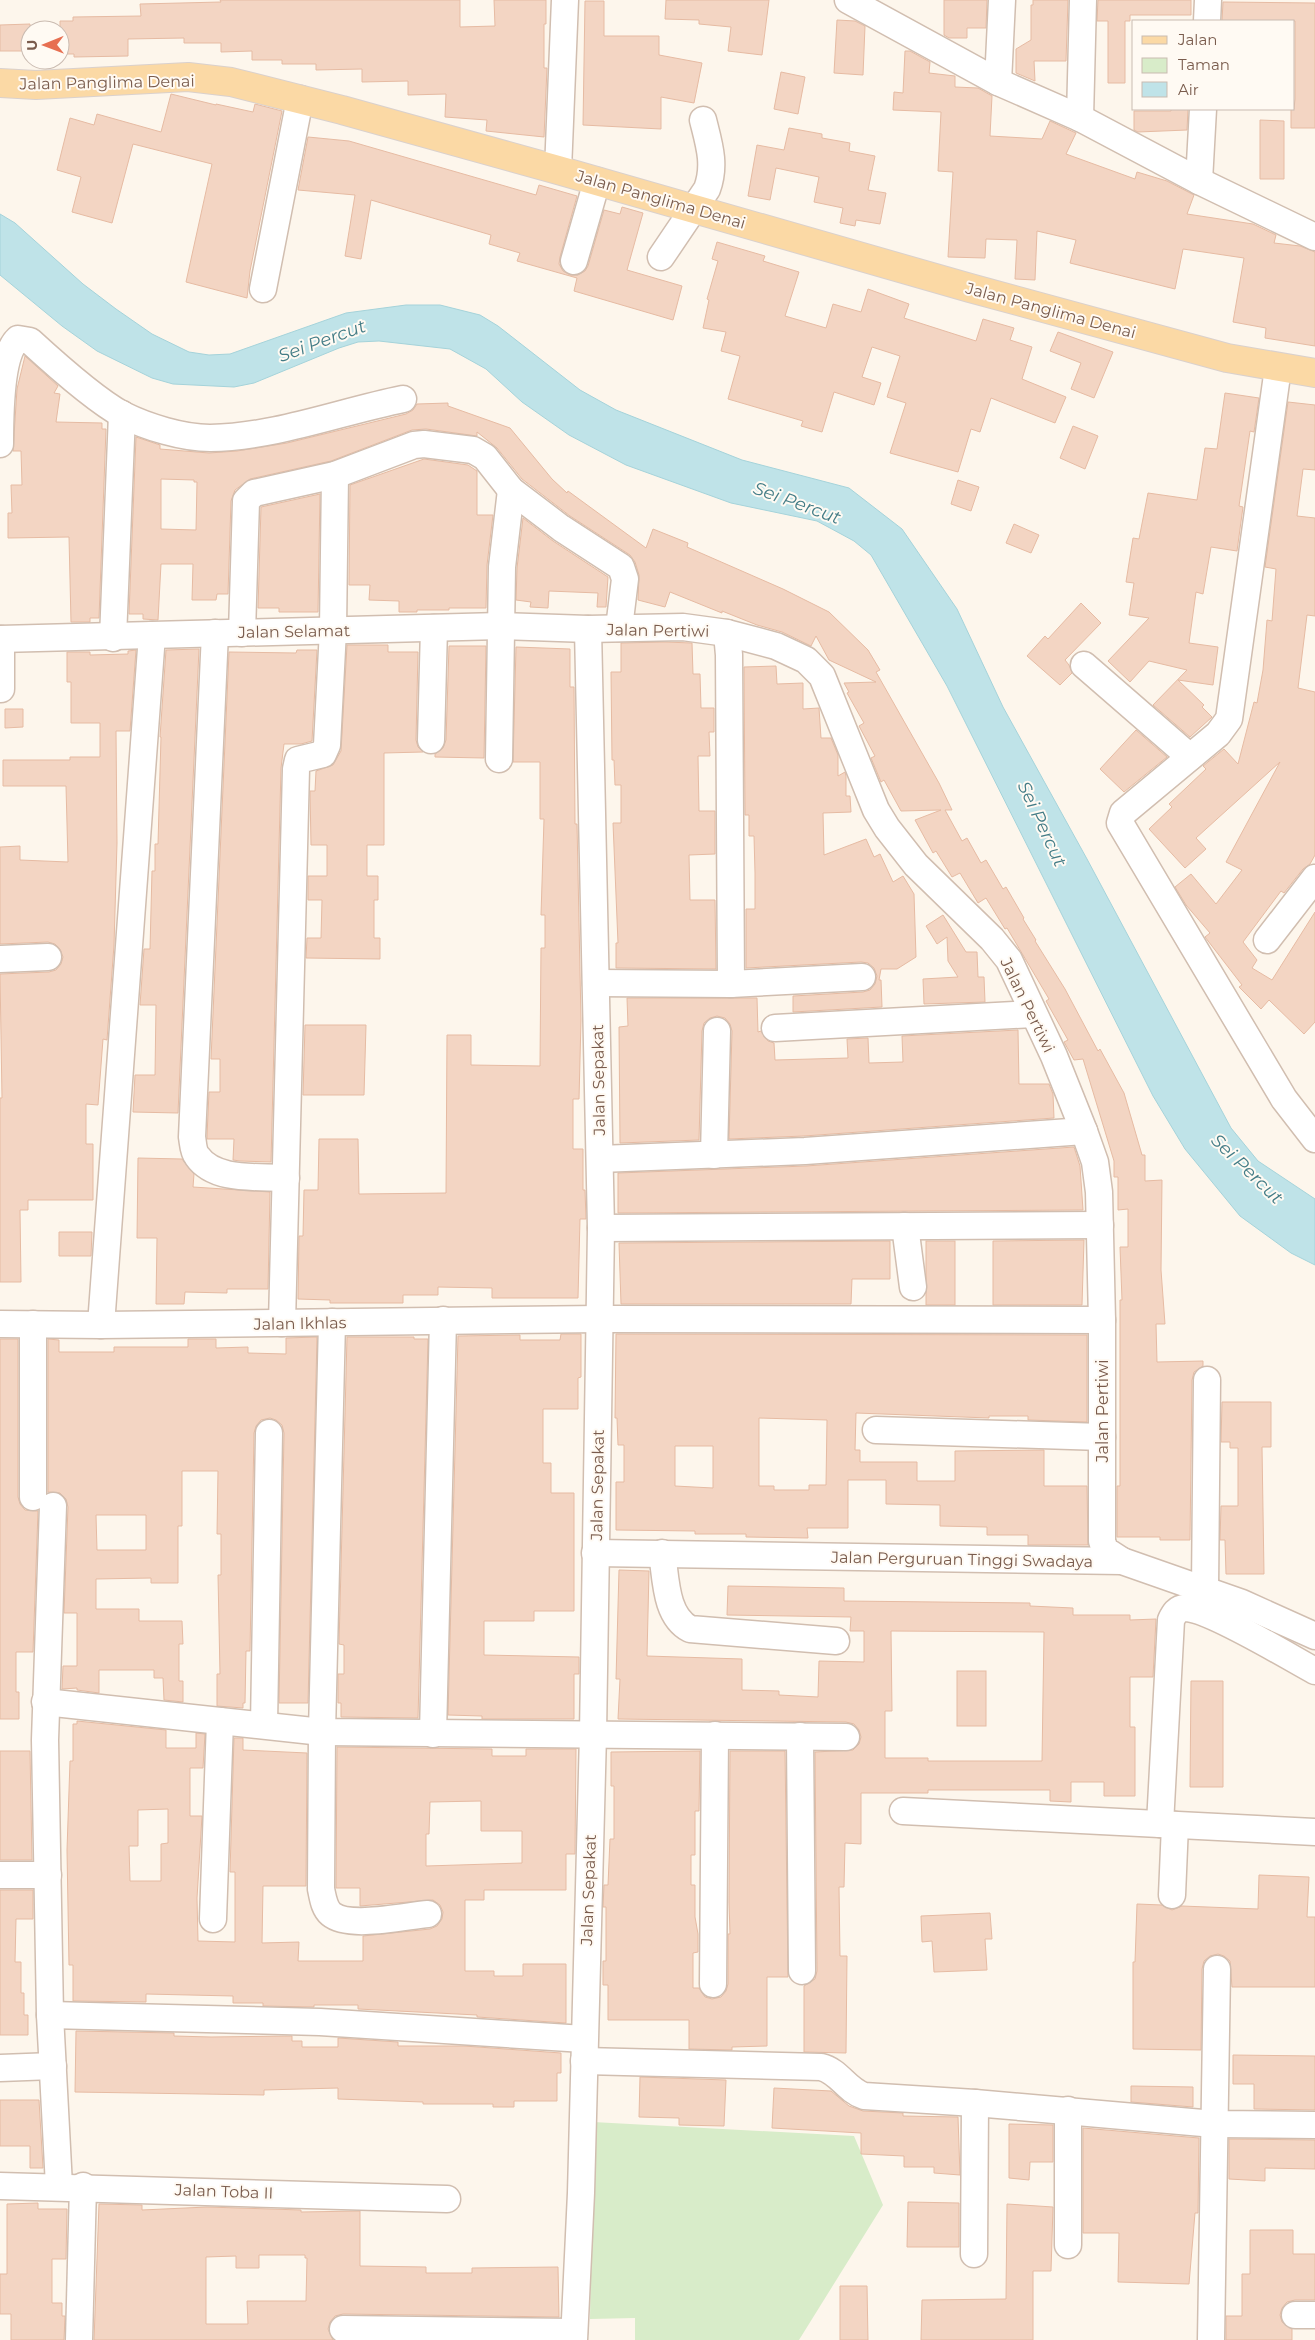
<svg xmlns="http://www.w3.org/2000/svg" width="1315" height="2340" font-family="Montserrat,sans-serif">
<rect width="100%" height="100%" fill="#fdf6ec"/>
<path fill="#d8ecc9" d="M593 2122 854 2136 883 2205 799 2340H635V2318L590 2319Z"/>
<path fill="#bfe3e8" stroke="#a5d3da" d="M0 214 15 223 83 284 116 309 152 334 189 352 209 355 230 354 346 313 406 305H440L480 315 498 326 580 390 616 410 742 460 849 488 902 529 957 609 1003 707 1087 859 1231 1128 1258 1161 1315 1199V1265L1291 1253 1240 1216 1185 1149 1153 1096 947 686 871 555 854 541 817 521 731 503 626 465 569 435 522 402 486 369 450 349 379 341 358 342 339 348 254 383 234 387 173 384 152 378 97 351 62 326 0 275Z"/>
<g fill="#f3d5c3" stroke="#e6bba3" fill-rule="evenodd">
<path d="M220 0H460V27L495 26 494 0H546V24H544V68H547L544 137 486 131 487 120 445 117 446 94 408 95V81L362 82V69L316 70V64H282V60H252V51L221 52V43H184V38L128 39V56L74 57V54H60V21H73V17L141 16 140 4 221 2Z"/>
<path d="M666 0H769L762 55 728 51 731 27 699 24V20L665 19Z"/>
<path d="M944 0H987L986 28H967V38H949L944 35Z"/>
<path d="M1033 0H1068L1066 61H1034L1035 81 1016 73V49L1031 40V5H1033Z"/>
<path d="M1098 0H1191V15H1130V21H1125V83H1108V21H1097Z"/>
<path d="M585 1H604V36H659V55L702 63 694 103 661 97V129L583 125Z"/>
<path d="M1223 2 1315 3V128H1291V109H1294L1295 99V21H1222Z"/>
<path d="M837 20 855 21 865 26 863 75 834 73Z"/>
<path d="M30 24V51H0V25Z"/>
<path d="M905 51H910L930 62 929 73 955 76V87L978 88 992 96 990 136 1042 139 1050 121 1076 133 1066 154 1135 179 1137 172 1167 181 1194 195 1187 214 1253 224 1276 235 1274 243 1300 246 1315 252V346L1265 338 1266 328 1233 322 1244 258 1183 249 1175 289 1070 263 1076 240 1037 231 1035 280 1015 279 1017 240 986 239 985 258 948 257 953 172 938 171 941 112 893 110 894 92 903 93Z"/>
<path d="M781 72 805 77 798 114 774 109Z"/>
<path d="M171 94 216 105V104L253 112 255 104 282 111 250 271 247 298 186 282 212 164 133 144 112 223 72 212 81 177 57 170 70 118 94 125 97 114 161 132Z"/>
<path d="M1171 109H1188L1187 130 1138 132 1134 130V111H1171Z"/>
<path d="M1260 120 1284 121V179H1260Z"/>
<path d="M789 128 822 134V138L850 143 849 151 875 156 868 190 886 193 880 224 856 220 855 226 840 223 843 208 814 202 819 177 776 168 770 200 748 196 757 145 784 150Z"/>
<path d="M308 137 349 141 536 195 539 185 577 196 560 257 559 264 563 271 570 275H578L585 271 588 266 604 210 620 214 622 207 643 213 627 270 682 286 673 320 574 291 577 278 517 261 520 253 489 244 491 235 371 200 361 259 345 256 355 195 298 190Z"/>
<path d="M717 242 765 256 763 261 799 272 785 316 826 328 833 304 861 312 868 289 909 304 904 318 976 341 983 319 1014 328 1010 340 1032 347 1022 379 1066 397 1055 423 991 398 980 432 971 429 958 472 890 453 906 403 887 397 900 356 872 347 862 377 881 383 874 405 834 392 822 432 801 426 803 421 728 399 740 356 721 351 726 332 703 328 709 300 707 299 718 261 712 259Z"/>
<path d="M1058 332 1113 352 1094 398 1071 389 1081 363 1050 351Z"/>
<path d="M25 356 58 386 54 393 60 394 56 422 102 423V429H106L99 618H90V622H71L69 537 8 538V513H12L11 485H22L21 451H13L17 389Z"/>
<path d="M1225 393 1259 398 1254 432 1250 431 1239 506 1243 507 1237 551 1211 547 1203 594 1196 592 1189 643 1218 647 1213 685 1178 680 1204 705 1202 707 1212 717 1190 737 1153 705 1187 670 1149 661 1130 682 1108 661 1149 618 1129 615 1134 583 1126 582 1133 538 1139 539 1148 493 1197 500 1205 448 1217 449Z"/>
<path d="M1288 402 1315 405V470L1303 469 1297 516 1315 518V616L1307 615 1298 688 1315 692V855L1310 864 1303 869 1284 893 1281 891 1243 942 1257 960 1252 968 1272 980 1315 912V1022L1304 1034 1269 1000 1261 1009 1239 987 1242 985 1205 937 1210 933 1186 905 1175 887 1191 874 1216 904 1242 870 1226 862 1280 762 1196 838 1206 849 1185 868 1149 829 1172 807 1169 804 1206 769 1203 766 1224 749 1238 764 1254 702 1257 703 1263 670 1267 620 1272 621 1276 569 1265 567Z"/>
<path d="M448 403V406L510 428 552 479 567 493 568 491 646 548 653 529 688 543 687 547 783 589 829 612 868 650 880 670 876 672 939 783 952 810H945L962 841 967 838 981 863 986 860 1003 889 1006 887 1024 918 1023 919 1036 940 1035 941 1065 989 1098 1051 1100 1049 1124 1093 1142 1155H1145V1181L1162 1180 1161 1270 1165 1324H1156L1157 1362 1203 1361V1366L1194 1372 1192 1380 1190 1540H1160V1537H1117V1486H1120V1300H1122L1120 1247H1128V1209L1118 1210V1177H1114V1161L1083 1059 1074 1060 1064 1042 1068 1040 1046 1001 1049 999 1007 928 1005 929 986 898 978 903 960 873 952 877 936 851 933 853 915 820 941 810 901 811 884 780 881 782 871 758 875 756 859 726 864 723 847 693 849 692 844 683 876 682 829 660 816 636 811 646 782 632 757 625 722 611V613L670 592 665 607 638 600 639 575 635 562 630 555 570 516 522 479 497 448 477 432V436L426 429 412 430 331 461 250 479 235 490 231 501 228 594H217L216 600H192L193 564H161L158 620 143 619V614H129L136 437 160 445V449L209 453 237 451 287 443 406 414 413 410 417 404ZM161 479 194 480V482H197L196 530 161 529Z"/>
<path d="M1073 426 1098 436 1085 469 1060 458Z"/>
<path d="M424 459 468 465 477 471V515H493L487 565 486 608H449V610H417V612H399V601L369 600 370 585H349L350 485Z"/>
<path d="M958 480 979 487 971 511 951 504Z"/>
<path d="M320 494 318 612H279V608H258L261 507Z"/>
<path d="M523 518 553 541 608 577 606 607H597L598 593 549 591 548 608 530 607 531 602 516 600 517 568Z"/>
<path d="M1014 524 1039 535 1031 553 1006 543Z"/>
<path d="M1081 603 1101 623 1065 660 1069 665 1072 673 1060 685 1027 656 1045 636 1048 639Z"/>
<path d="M665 642 692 643 693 674H700L701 708H714V732H709L710 756H698L699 811H715V854L689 855 690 900H715L716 969 616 968V943H618L613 823H621V785H615L614 760H612L611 672H621V643Z"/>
<path d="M347 645H388V652H418L416 740 418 747 423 752 384 753V845H367V876H378V900H374V938H380V959L306 958 307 938H321L322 900H308V876H327V845H311L310 791H315L316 771 333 765 341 751Z"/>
<path d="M449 646H486L484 758 435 757V754L443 748 446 740Z"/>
<path d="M516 647 570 649V687H574L575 824H577L581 1020 579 1099H573V1149H583V1190H585L586 1219H580L578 1298H492V1288L438 1287V1295H403V1303H330V1300L298 1299 299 1236H303L304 1190H318L319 1139H358L359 1194 446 1193 447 1035H471V1065L540 1066 541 948H545V915H541L544 819H540V762H513Z"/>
<path d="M199 649 178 1113 133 1112 135 1075H155L156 1005H140L144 949H150L152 871H155V844H158L161 737H160L166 650Z"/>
<path d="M136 650 130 731H116L117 843 114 945 107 1040 103 1039 98 1105 86 1104V1144H93V1200H28V1210H20L21 1282H0V1098H2L0 974 49 972 56 970 61 964 63 957 60 949 55 944 48 942 0 944V847L20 846V860L68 862 66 786H3V760H70V757H100V723H71V682H67V652H90V655L128 654V651Z"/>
<path d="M297 650H317L312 741 301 744H284L281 768 271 1162 240 1161 233 1160 234 1139H207V1136L209 1092H220V1059H211L229 652 296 653Z"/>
<path d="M776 666 777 684 803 683V709L819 708 821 738H831L838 755V776L845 772 846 776V796H850L851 812 823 813 824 855 866 839 874 857 880 854 893 882 903 876 914 894 916 957 897 969H881L879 980H881L882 1007 793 1012V996L863 992 870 990 875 984 877 976 874 968 868 963 861 962 746 968V909H755V873L754 836H749V815H745L744 667Z"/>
<path d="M5 709H23V727L5 728Z"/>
<path d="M1136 730 1167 757 1124 792 1100 769Z"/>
<path d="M943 915 966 952H977L978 977H984L985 1002 924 1004 923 979 958 977 948 961 947 937 937 944 926 926Z"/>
<path d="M627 998H757L758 1032 761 1031 768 1041 774 1043 775 1060 848 1058 847 1039 868 1038 869 1063 903 1062 902 1036 1018 1030 1019 1084H1049L1053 1094 1054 1118 804 1136 729 1139 732 1031 730 1024 725 1018 717 1016 710 1018 704 1023 702 1031 699 1140 620 1143 619 1027 628 1026Z"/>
<path d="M305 1025H366L364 1095H303Z"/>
<path d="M1074 1147 1080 1166 1083 1210 618 1213V1173L806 1166Z"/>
<path d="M138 1158 182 1159 194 1174 193 1187 270 1192 268 1289H227V1293L185 1292 184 1304H156L157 1238H137Z"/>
<path d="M59 1232H92L91 1256H59Z"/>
<path d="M1084 1240 1082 1305H993V1241Z"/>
<path d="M890 1241V1279H852L851 1304H621L619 1243Z"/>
<rect x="926" y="1241" width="29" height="64"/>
<path d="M561 1334H581V1377L578 1378V1409H543V1463H551V1493H574V1611H534V1621H484V1655L579 1657V1674H574V1719H482V1716L448 1715 458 1336 520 1335V1340H560Z"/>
<path d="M616 1334 1087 1335V1422L1028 1420V1416H989V1418L856 1413 855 1450H860V1462H917V1481H955V1451L1044 1450V1486H1087L1088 1545H1028V1535H987V1527L940 1526V1505L886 1504V1480H848V1528H807L808 1538 746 1537V1534H695V1531L616 1530V1482H624V1445H618L617 1418H615ZM759 1418 827 1420 826 1485H809V1490H774V1486H759ZM675 1446H713V1488L675 1486Z"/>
<path d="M317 1337 308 1703H279L284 1433 282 1425 276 1420 270 1418 261 1420 256 1426 254 1433 250 1651H246L245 1703H243V1708L217 1706V1674H220L218 1575H221V1534H217L218 1471H182V1526H178V1583H151V1578L96 1579V1609H139V1621H182L183 1644H179V1681H183V1702L164 1700 163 1678H154V1670H99V1693L77 1690V1688L62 1689 63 1666H77V1613H64L68 1507 66 1499 60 1493 48 1492V1339L59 1340V1352H114V1347H188V1339H216V1348L248 1347V1353L286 1354V1338ZM96 1515H146V1550H97Z"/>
<path d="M347 1337H414V1339H428L418 1718 341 1717V1703H338V1674H344V1645L339 1644Z"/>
<path d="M0 1339H18V1497L20 1504 25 1510 38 1511 33 1652H16V1692H19V1719H0Z"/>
<path d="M1222 1402H1271V1447H1262L1264 1574H1226L1225 1540H1220L1221 1506H1238V1448H1230V1442H1221Z"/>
<path d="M619 1570 649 1571 647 1656 742 1659V1690L779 1691V1695L818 1697 819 1661 864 1662V1631H850L851 1617 727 1615 728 1586 844 1588V1601L1030 1603V1606L1073 1608V1615H1130V1620L1156 1619 1153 1677H1130V1727H1135V1796H1104V1782H1071V1802L1050 1801V1790H928V1793H861V1844L845 1843 844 1887H839L840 1956H847L846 2053 804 2052V1986L815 1979 817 1971 815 1752 853 1750 859 1744 861 1737 859 1730 854 1724 846 1722 618 1719 620 1679H616ZM891 1631 1044 1632 1042 1761H928V1758H885V1711H892Z"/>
<rect x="957" y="1671" width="29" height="55"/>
<path d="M1191 1681H1223V1787H1190Z"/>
<path d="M77 1721 166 1730V1748H196V1733L205 1734 203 1768H190V1816H202L197 1898 198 1941 235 1942V1872H230L234 1738H243V1750L307 1753 306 1886H263L262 1943 299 1942 298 1961H363V1936L430 1929 437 1926 442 1919 443 1912 440 1905 433 1900 360 1906V1888H336L337 1747 492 1749V1756H526V1749H576L575 1854H566V1890H484V1900H465V1971H494V1976H523V1964H566V2023L477 2017V2015L358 2009V2005H314V2007L263 2006V2003H233V1996L146 1994V2002L73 2001V1965H69L67 1850 70 1761H73V1724H77ZM481 1801V1831H522V1863L426 1866V1834H429L430 1802ZM168 1809V1843L161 1844V1881H130L129 1846H138V1810Z"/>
<path d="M0 1751H30L32 1860H0Z"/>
<path d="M700 1751 699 1811H695V1855H691V1885H695V1917L698 1934V1952L693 1953V1988H699L705 1997 712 1999 721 1997 726 1991 728 1984V1934H730L729 1902 730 1751H785L788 1977H767V2046L732 2047V2050L689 2049V2020H608V1985H603V1961H606V1907H603L604 1885H608L610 1839H614V1786H611V1752Z"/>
<path d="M1259 1875 1309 1877 1307 1917H1315V1987H1232L1230 1961 1224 1956 1218 1954 1210 1956 1204 1961 1202 1969 1201 2050 1133 2049V1962H1135L1137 1904 1162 1905 1172 1910 1182 1906 1258 1909Z"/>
<path d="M0 1890H33V1919H16L15 1962H21V1993H24V2015H28V2035H0Z"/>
<path d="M990 1913 992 1939H985L987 1970 934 1972 932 1941 922 1942 921 1916Z"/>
<path d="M76 2031 174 2033V2036L211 2037 292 2036V2041H302V2047H338V2038L398 2042V2046H464L561 2053V2073H557V2101H514V2107H493V2104H423V2102L338 2099V2088L264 2090V2095L75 2092Z"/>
<path d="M1233 2055 1315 2056V2110L1254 2109V2084H1233Z"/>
<path d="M640 2077 726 2080 724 2126 679 2125V2118L639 2117Z"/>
<path d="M1131 2086 1193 2087V2107L1131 2102Z"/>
<path d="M774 2088 831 2091 849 2106 863 2111 903 2113V2116L958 2117 960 2175 934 2173V2167H904V2156L861 2154V2133L772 2128Z"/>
<path d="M0 2100H39L43 2168H30V2146H0Z"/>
<path d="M1009 2124 1053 2125V2162H1030L1029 2180 1009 2178Z"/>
<path d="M1083 2128 1199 2138 1198 2213H1195L1189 2284 1118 2282 1119 2233H1083Z"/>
<path d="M1229 2139 1315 2140V2169L1265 2168V2181L1229 2179Z"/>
<path d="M908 2202 959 2203V2247H907Z"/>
<path d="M38 2203V2209H67L66 2259H52V2303H62V2316H65L64 2340H11V2314H0V2274H7V2204Z"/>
<path d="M99 2204 142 2205V2210L207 2207 301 2210V2212L360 2211V2266L426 2267V2273H472V2268L558 2267 559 2317 343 2314 335 2316 330 2322 328 2329 333 2340H94ZM259 2255H305V2258H307L306 2301H247L248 2324H206V2257L236 2256V2268H259Z"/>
<path d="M1007 2204 1053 2207 1051 2271H1033V2340H921L922 2300 1006 2299Z"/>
<path d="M1250 2230H1293V2254H1315V2300H1295L1287 2302 1282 2308 1280 2315 1282 2322 1292 2329V2340H1226V2316H1242V2274H1250Z"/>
<path d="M840 2286H867L868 2340H840Z"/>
</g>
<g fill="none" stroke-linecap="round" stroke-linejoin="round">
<defs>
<g id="minor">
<path d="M848 0 998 82 1080 118 1199 181 1315 237"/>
<path d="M1207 21 1208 0"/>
<path d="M998 82 1002 0"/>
<path d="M1080 118 1083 0"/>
<path d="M558 170 565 0"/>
<path d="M1199 181 1203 109"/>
<path d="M661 257 707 189C716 165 709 144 703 120"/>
<path d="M574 261 597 181"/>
<path d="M263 289 300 99"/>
<path d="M1278 368 1229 719 1218 734 1123 813 1120 823 1284 1099 1315 1139"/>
<path d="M0 444C0 417 0 355 18 339L30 341C54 363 95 400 123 415 147 427 183 438 210 438 276 437 339 412 403 399"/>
<path d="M215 633 192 1137C193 1142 193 1151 197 1156 215 1182 258 1176 286 1178"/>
<path d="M242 633 246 501 254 493 335 475 414 445 424 444 473 450 485 457 511 490 561 528 621 567 625 579 619 628"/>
<path d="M727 633 729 655 731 984 862 977"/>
<path d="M113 638 122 414"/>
<path d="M0 639 500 626 588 629 683 627 727 633 776 646 806 660 822 676 876 810 887 828 916 865 992 939 1009 960 1054 1056 1084 1131 1095 1162 1099 1192 1102 1320V1541L1105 1550 1122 1561"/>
<path d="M1084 665 1190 757"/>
<path d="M1 689V639"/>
<path d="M431 740 434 628"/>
<path d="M499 759 502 567 511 490"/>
<path d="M1267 940 1315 878"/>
<path d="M0 959 48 957"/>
<path d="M596 983 731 984"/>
<path d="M775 1028 1033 1014"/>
<path d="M714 1155 717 1031"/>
<path d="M600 1159 805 1151 1084 1131"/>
<path d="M905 1226 913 1287"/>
<path d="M601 1228 1100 1225"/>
<path d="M332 1322 322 1732 321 1889C323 1898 324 1908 331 1914 349 1929 405 1916 428 1914"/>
<path d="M282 1323 296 769 298 760 323 754 327 745 333 630 335 475"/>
<path d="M0 1324 101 1325 601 1319 1102 1320"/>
<path d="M101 1325 152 635"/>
<path d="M876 1430 1102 1437"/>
<path d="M33 1497V1324"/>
<path d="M53 1506 45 1740 50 2015 59 2186"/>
<path d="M595 1553 1122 1561 1242 1603 1315 1636"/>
<path d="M662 1553C666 1578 665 1616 690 1629L836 1641"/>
<path d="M1205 1589 1207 1380"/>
<path d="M45 1702 322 1732 846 1737"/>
<path d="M264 1725 269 1433"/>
<path d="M433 1734 443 1320"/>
<path d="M800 1736 802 1971"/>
<path d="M903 1811 1315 1832"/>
<path d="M1160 1824 1171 1620C1174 1614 1177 1608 1185 1608 1209 1608 1289 1657 1315 1671"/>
<path d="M0 1875H48"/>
<path d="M1172 1895 1175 1825"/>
<path d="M213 1919 220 1721"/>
<path d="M713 1984 715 1735"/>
<path d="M50 2015 320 2022 584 2039"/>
<path d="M584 2061 821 2067C839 2071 846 2090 864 2096L975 2103 1214 2124 1315 2125"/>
<path d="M0 2068 53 2066"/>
<path d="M1068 2110V2245"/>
<path d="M0 2186 447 2199"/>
<path d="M974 2254 975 2103"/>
<path d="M1295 2315H1315"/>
<path d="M343 2329 574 2332"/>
<path d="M79 2340 83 2186"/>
<path d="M574 2340 581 2193 593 1734 601 1228 588 629"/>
<path d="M1211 2340 1217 1969"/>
</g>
<path id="major" d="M0 83 36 85 188 77 231 82 342 110 558 170 970 288 1227 358 1315 373"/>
</defs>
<use href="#minor" stroke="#d1beb0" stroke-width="29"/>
<use href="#major" stroke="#dad1cd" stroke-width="30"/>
<use href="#minor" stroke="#fff" stroke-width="26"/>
<use href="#major" stroke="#fbd9a5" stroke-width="28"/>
</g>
<g text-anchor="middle" stroke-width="4" stroke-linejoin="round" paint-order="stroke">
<g font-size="16" fill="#7a5c4d" stroke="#fffaf3">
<text transform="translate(107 82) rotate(-1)" y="6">Jalan Panglima Denai</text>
<text transform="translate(661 199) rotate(16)" y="6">Jalan Panglima Denai</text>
<text transform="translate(1051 310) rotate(15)" y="6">Jalan Panglima Denai</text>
<text transform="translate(658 630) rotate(1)" y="6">Jalan Pertiwi</text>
<text transform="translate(294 631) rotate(-1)" y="6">Jalan Selamat</text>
<text transform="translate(1028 1005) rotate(64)" y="6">Jalan Pertiwi</text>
<text transform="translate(598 1080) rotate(-91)" y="6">Jalan Sepakat</text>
<text transform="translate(300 1323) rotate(-1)" y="6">Jalan Ikhlas</text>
<text transform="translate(1102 1411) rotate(-90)" y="6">Jalan Pertiwi</text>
<text transform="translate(597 1485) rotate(-89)" y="6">Jalan Sepakat</text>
<text transform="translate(962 1559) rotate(1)" y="6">Jalan Perguruan Tinggi Swadaya</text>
<text transform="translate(588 1890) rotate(-88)" y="6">Jalan Sepakat</text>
<text transform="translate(224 2191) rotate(2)" y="6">Jalan Toba II</text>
</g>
<g font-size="18" font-style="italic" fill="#437c86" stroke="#fffaf3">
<text transform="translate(322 341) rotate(-20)" y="6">Sei Percut</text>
<text transform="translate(797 503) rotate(20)" y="6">Sei Percut</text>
<text transform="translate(1042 824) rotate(65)" y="6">Sei Percut</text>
<text transform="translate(1247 1169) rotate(44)" y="6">Sei Percut</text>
</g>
</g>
<rect x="1132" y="20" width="162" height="90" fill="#fffaf3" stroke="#cabbb1"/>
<rect x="1142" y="36" width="25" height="8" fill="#fbd9a5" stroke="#cabbb1"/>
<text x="1178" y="45" font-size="15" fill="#7a5c4d">Jalan</text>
<rect x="1142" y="58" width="25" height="15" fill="#d8ecc9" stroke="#cabbb1"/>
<text x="1178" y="70" font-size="15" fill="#7a5c4d">Taman</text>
<rect x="1142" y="82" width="25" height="15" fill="#bfe3e8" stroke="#cabbb1"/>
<text x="1178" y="95" font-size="15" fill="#7a5c4d">Air</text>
<g transform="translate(45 45) rotate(269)"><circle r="24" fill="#fffaf3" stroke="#cabbb1"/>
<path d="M0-4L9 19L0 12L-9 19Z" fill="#e76f51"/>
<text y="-8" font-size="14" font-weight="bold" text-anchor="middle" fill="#7a5c4d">U</text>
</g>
</svg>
